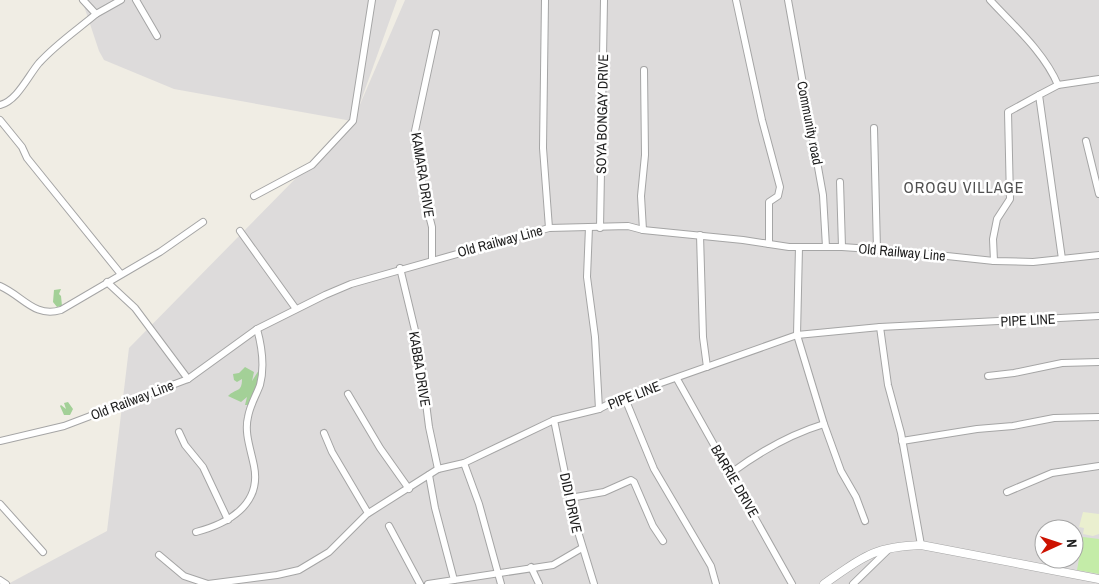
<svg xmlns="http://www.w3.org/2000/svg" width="1099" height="584" font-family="'Archivo Narrow',sans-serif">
<rect width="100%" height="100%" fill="#f0ede4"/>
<path fill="#dddbdb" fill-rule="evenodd" d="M82 0H397L358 109 405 0H1099V584H8L107 531 129 348 352 121 174 89 104 60 99 51ZM1044 529H1074V559H1044Z"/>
<path fill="#eaefcf" d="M1083 512 1099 514V534L1093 536 1083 534 1084 528 1079 527Z"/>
<path fill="#c4eca8" d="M1083 537 1099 539V574L1077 570Z"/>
<g fill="#a3d097">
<path d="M61 289 59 294 61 296 62 306 57 307 53 302 54 290Z"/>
<path d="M245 367 254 372 252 381 259 370V384L248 405H245L247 397 241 402 228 396C236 388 242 393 242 379L237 382 234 380 233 374 239 373Z"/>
<path d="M68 402 73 409 70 415H64L60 406 61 405 66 409 64 403Z"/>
</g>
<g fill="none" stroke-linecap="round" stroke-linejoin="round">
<defs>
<g id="minor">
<path d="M83 0 96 14 121 0"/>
<path d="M136 0 157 36"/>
<path d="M545 0 543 148 549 228"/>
<path d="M736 0 762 120 780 187 778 196 769 202V244"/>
<path d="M788 0 823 195 826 247"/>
<path d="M990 0C1014 26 1044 52 1058 85"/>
<path d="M0 105C17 101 28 76 39 63 56 44 77 30 96 14"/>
<path d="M0 120 22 147 27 158 120 273"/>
<path d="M874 128 877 250"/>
<path d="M1086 141 1099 194"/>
<path d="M840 182 842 247"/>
<path d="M254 196 312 165 353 121 372 0"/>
<path d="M589 227 587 277 595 337 599 409"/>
<path d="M600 228 604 0"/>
<path d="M643 230 641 196 645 155 644 70"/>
<path d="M240 231 296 309"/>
<path d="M700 235 703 337 707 367"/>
<path d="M799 247 797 335 824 424 841 471 856 497 865 521"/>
<path d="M1062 259 1039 95 1058 85 1099 79"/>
<path d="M432 260V227L424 196 415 131 436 33"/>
<path d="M994 261 993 239 997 219 1010 199 1008 112 1039 95"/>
<path d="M400 268 419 347 429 427 438 469"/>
<path d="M107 282 135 308 188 379"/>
<path d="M0 286C23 296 34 318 61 310L160 252 203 222"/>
<path d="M880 327 888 385 901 433 921 545"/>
<path d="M988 376 1014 373 1062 363 1099 362"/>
<path d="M677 379 792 584"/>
<path d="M348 394 380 448 409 489"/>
<path d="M624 396 654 469 711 566 716 584"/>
<path d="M554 420 575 522 594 584"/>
<path d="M179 432 185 445 203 467 228 520"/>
<path d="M324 433 332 452 368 513"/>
<path d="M0 441 64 426 188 379 257 329 325 295 351 284 549 228 628 226 643 230 743 240 789 247H842L900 251 994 261 1033 262 1099 255"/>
<path d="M902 441 977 429 1013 426 1054 418 1099 417"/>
<path d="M464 463 479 504 501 584"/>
<path d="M731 473C758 453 791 434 824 424"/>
<path d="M429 475 435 508 454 580"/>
<path d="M1007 492 1052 473 1099 466"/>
<path d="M570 498 604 492 631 480 634 482 653 526 663 541"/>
<path d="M0 504 43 552"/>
<path d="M389 526 420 584"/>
<path d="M196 532C227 524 262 505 254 466 251 450 244 433 248 417 250 405 256 396 260 385 265 366 262 347 257 329"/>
<path d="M159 555 184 576 208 584"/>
<path d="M531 567 539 584"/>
<path d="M0 580 6 584"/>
<path d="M208 584 277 575 299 570 329 552 367 514 438 469 464 463 554 420 599 409 624 396 797 335 880 327 1099 316"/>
<path d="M428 584 553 565 582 548"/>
<path d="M853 584 889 549"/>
</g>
<path id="tertiary" d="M824 584C863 557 872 547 921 545L1099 579"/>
</defs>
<use href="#minor" stroke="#a5a5a5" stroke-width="8"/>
<use href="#tertiary" stroke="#a5a5a5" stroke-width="9"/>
<use href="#minor" stroke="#fff" stroke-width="6"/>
<use href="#tertiary" stroke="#fff" stroke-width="8"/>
</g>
<g text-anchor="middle" stroke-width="5" stroke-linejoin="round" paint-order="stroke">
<g font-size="14" fill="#1e1e1e" stroke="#fff">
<text transform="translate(602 114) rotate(-89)" y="5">SOYA BONGAY DRIVE</text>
<text transform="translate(810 123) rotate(79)" y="5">Community road</text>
<text transform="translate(423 175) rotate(81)" y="5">KAMARA DRIVE</text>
<text transform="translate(500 241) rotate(-15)" y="5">Old Railway Line</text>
<text transform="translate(902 252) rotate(5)" y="5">Old Railway Line</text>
<text transform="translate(1028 320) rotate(-3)" y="5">PIPE LINE</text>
<text transform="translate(420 369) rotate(81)" y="5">KABBA DRIVE</text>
<text transform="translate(634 395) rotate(-21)" y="5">PIPE LINE</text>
<text transform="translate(132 400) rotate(-21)" y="5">Old Railway Line</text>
<text transform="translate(735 481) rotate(60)" y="5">BARRIE DRIVE</text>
<text transform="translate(571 503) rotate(78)" y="5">DIDI DRIVE</text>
</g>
<g font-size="16" letter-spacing="1" fill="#515151" stroke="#fff">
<text x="964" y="193">OROGU VILLAGE</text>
</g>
</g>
<g transform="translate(1059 544) rotate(87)"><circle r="24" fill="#ffffff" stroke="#a5a5a5"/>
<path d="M0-4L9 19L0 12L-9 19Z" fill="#cd1200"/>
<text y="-8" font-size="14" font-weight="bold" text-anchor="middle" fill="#1e1e1e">N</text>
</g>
</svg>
